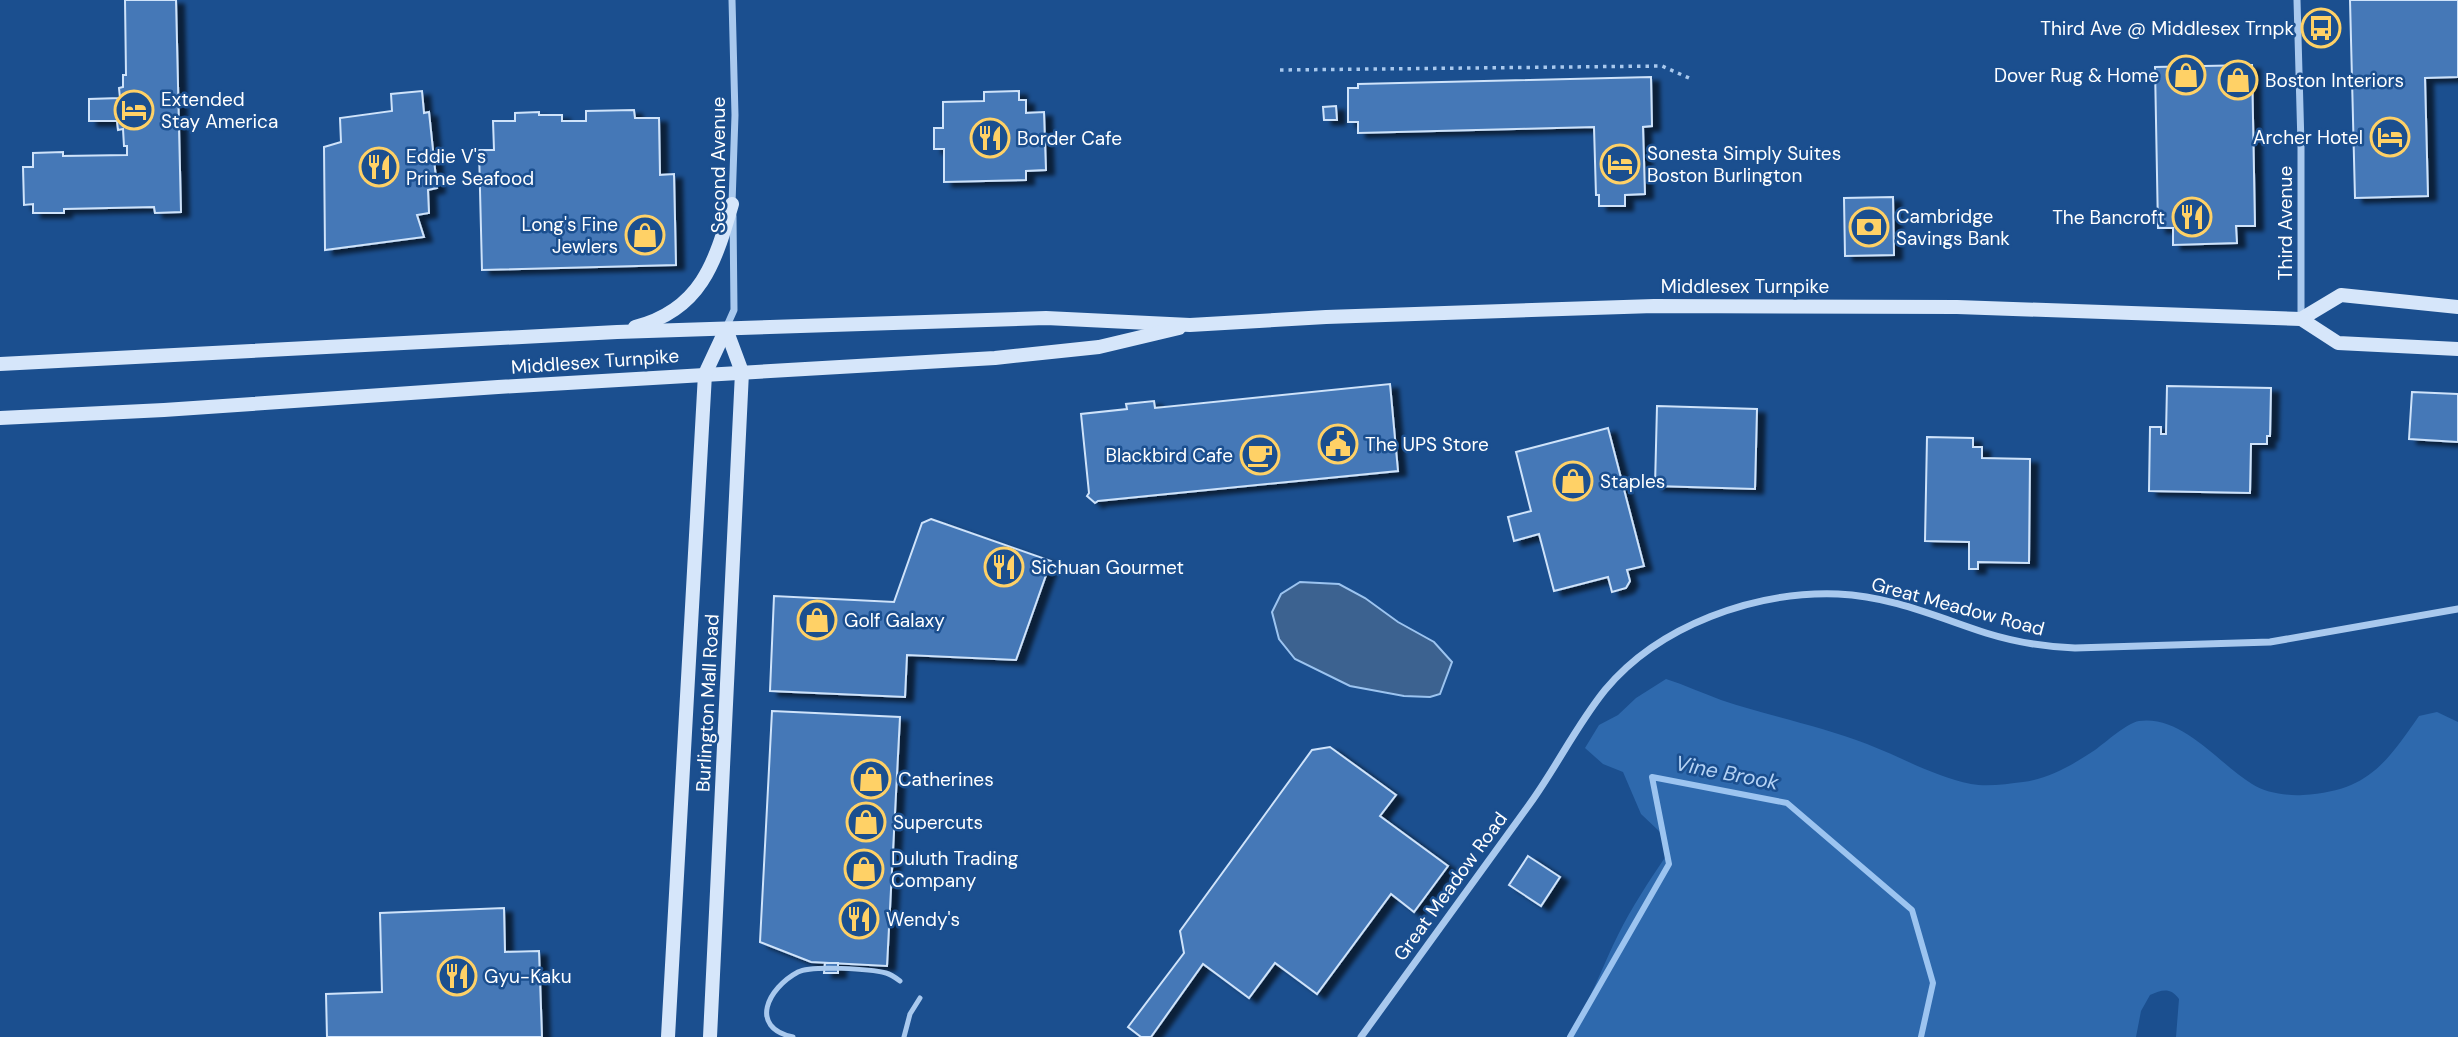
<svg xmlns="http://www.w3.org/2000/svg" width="2458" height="1037" font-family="'DM Sans',sans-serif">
<defs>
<filter id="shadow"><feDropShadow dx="8" dy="4.5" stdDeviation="2" flood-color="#0009"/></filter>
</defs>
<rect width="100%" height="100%" fill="#1b4f8f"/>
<path fill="#2e69ad" d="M1666 679C1685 685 1702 693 1721 700 1769 716 1820 726 1867 744 1901 757 1935 777 1971 784 1987 787 2007 784 2023 782 2049 779 2074 764 2095 750 2106 742 2127 723 2139 721 2183 715 2219 764 2252 784 2266 793 2287 796 2303 795 2367 791 2385 765 2419 716L2437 712 2458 722V1037H2176L2179 999C2170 987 2162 990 2150 995L2141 1011 2136 1037H1567C1589 1006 1601 969 1618 935 1632 907 1649 881 1666 856L1660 832 1641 814 1623 772 1603 764 1585 748 1599 725 1618 715 1636 698Z"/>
<path fill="#3c6290" stroke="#9cc4f0" stroke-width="2" d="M1300 582 1339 584 1365 598 1398 622 1434 642 1452 662 1440 694 1430 697 1404 696 1350 686 1295 659 1279 639 1272 612 1281 594Z"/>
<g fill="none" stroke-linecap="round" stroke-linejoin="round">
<path stroke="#9cc4f0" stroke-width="6" d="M1570 1037 1669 864 1652 777 1787 803 1912 910 1933 983 1921 1037"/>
</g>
<g fill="#4478b7" stroke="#cfe3fa" stroke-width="2" filter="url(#shadow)">
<path d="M125 0H176L181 212 155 213 154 207 64 209V213H33V204L24 205 23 167H33V153L63 152V156L127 155V146H124L123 129 118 130 117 121H89V99L120 98 119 88 123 87V75H126Z"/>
<path d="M2350 0H2458V77L2425 78 2428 196 2355 198Z"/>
<path d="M2252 65 2255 226H2236L2237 243 2173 245V228H2158L2155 67Z"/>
<path d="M1651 77 1652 126 1643 127 1645 194 1625 195V206H1599V195H1596L1594 127 1358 133V122H1348V88H1358V84Z"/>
<path d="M422 91 424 113 429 112 437 188 428 190 429 213 417 215 424 237 325 250 324 147 341 142 340 118 392 111 391 94Z"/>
<path d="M1019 91V100H1026V113L1044 112 1046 170 1026 171V180L944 182V149H934V128H943V102L984 101V92Z"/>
<path d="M1336 106 1337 120H1324L1323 107Z"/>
<path d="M634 110 635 118H659L660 175 674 174 676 265 482 270 479 150H494L493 121H515V113L539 112V115H562V121H586V111Z"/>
<path d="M1893 197 1894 255 1845 256 1844 198Z"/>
<path d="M1390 384 1398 471 1098 501 1095 503 1087 496 1089 493 1081 414 1127 409 1126 404 1154 401 1155 408Z"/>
<path d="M2167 386 2271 388 2270 436H2267V444H2251L2250 493 2149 491 2150 427H2161V434H2166Z"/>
<path d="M2412 392 2458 394V442L2409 439Z"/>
<path d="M1657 406 1757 409 1755 489 1655 486Z"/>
<path d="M1608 428 1644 566 1627 570 1630 581 1626 588 1612 592 1608 577 1554 591 1539 534 1514 541 1508 517 1531 511 1516 452Z"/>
<path d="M1927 437 1973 438V447H1982V458L2030 459 2029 563 1978 562V569H1969V542L1925 541Z"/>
<path d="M931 519 1051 561 1016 660 907 655 905 697 770 691 774 596 894 602 922 523Z"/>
<path d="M772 711 900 717 887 966 811 962 760 942Z"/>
<path d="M1330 747 1396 795 1380 816 1448 866 1414 912 1391 894 1317 994 1275 963 1249 998 1203 964 1151 1037H1141L1128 1027 1184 953 1180 931 1312 750Z"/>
<path d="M1528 856 1560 877 1541 906 1509 885Z"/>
<path d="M504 908 505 952 539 951 542 1037H327L326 994 382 992 380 913Z"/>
<path d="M825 963H838V973H824Z"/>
</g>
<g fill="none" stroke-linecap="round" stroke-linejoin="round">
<path stroke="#a9c9ee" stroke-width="3.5" stroke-dasharray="3.5 5" stroke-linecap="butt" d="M1280 70 1662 66 1689 78"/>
<g stroke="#a9c9ee" stroke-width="5">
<path d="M793 1037C748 1027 768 988 798 972 811 965 871 969 886 973 890 974 896 978 900 981"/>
<path d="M904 1037 910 1014 920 998"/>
</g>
<g stroke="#a9c9ee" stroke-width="7">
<path d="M732 0 735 115 732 204"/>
<path d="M2297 0 2301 145V318"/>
<path d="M726 328 734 310 733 216"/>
<path d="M1361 1037C1417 960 1473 882 1529 805 1556 768 1576 726 1605 690 1659 625 1755 591 1838 594 1890 596 1937 617 1986 633 2015 642 2045 647 2075 648L2270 642 2458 609"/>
</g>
<g stroke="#d6e6fa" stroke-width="14">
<path d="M2301 319 2341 295 2458 307"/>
<path d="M635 327C701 310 715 263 732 204"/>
<path d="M0 364 617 332 1046 318 1190 325 1326 317 1654 306 1957 307 2301 319 2338 343 2458 349"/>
<path d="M0 418 164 410 498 387 995 358 1099 347 1179 328"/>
<path d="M668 1037 705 374 726 329"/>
<path d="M710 1037 742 372 726 329"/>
</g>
</g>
<defs>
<symbol id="bus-ring" viewBox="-11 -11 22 22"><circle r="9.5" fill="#1b4f8f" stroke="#ffd166" stroke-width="1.5"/><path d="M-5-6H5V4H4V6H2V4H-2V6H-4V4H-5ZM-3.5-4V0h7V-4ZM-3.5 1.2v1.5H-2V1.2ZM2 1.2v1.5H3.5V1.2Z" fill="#ffd166"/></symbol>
<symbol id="shop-ring" viewBox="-11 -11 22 22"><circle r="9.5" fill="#1b4f8f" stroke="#ffd166" stroke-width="1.5"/><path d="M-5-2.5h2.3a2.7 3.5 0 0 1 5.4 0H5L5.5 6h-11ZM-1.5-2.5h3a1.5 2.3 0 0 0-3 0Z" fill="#ffd166"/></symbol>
<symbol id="hotel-ring" viewBox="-11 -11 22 22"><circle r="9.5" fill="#1b4f8f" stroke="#ffd166" stroke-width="1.5"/><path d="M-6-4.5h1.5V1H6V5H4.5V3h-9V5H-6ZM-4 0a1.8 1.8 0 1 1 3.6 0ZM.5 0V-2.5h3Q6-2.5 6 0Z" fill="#ffd166"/></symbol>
<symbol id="restaurant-ring" viewBox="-11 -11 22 22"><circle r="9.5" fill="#1b4f8f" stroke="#ffd166" stroke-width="1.5"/><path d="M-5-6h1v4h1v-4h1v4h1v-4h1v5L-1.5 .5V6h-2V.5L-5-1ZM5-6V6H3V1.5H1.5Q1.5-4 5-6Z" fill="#ffd166"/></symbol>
<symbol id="bank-ring" viewBox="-11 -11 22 22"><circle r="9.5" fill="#1b4f8f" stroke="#ffd166" stroke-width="1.5"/><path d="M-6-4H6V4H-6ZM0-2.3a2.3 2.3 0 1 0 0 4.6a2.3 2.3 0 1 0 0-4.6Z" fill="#ffd166"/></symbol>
<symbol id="civic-ring" viewBox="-11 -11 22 22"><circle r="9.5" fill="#1b4f8f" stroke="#ffd166" stroke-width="1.5"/><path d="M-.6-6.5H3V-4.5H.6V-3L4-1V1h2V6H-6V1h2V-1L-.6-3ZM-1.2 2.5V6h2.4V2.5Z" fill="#ffd166"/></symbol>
<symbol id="cafe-ring" viewBox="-11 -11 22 22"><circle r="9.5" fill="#1b4f8f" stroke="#ffd166" stroke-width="1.5"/><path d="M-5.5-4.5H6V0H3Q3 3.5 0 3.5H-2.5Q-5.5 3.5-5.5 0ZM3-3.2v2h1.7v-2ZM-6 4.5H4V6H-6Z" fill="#ffd166"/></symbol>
</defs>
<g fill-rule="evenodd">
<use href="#bus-ring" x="2299" y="6" width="44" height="44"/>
<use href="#shop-ring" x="2164" y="53" width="44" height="44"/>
<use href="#shop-ring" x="2216" y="58" width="44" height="44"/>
<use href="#hotel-ring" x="112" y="88" width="44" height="44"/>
<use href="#hotel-ring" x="2368" y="115" width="44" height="44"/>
<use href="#restaurant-ring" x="968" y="116" width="44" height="44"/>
<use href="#hotel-ring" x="1598" y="142" width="44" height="44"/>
<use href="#restaurant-ring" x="357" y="145" width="44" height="44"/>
<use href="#restaurant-ring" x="2170" y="195" width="44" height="44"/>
<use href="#bank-ring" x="1847" y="205" width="44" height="44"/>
<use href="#shop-ring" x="623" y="213" width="44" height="44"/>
<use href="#civic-ring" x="1316" y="422" width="44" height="44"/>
<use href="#cafe-ring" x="1238" y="433" width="44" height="44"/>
<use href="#shop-ring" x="1551" y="459" width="44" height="44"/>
<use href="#restaurant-ring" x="982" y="545" width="44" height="44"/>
<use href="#shop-ring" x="795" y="598" width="44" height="44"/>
<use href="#shop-ring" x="849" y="757" width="44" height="44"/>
<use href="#shop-ring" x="844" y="800" width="44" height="44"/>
<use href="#shop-ring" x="842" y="847" width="44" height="44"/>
<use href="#restaurant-ring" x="837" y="897" width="44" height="44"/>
<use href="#restaurant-ring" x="435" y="954" width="44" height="44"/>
</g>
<g text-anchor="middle" stroke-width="5" stroke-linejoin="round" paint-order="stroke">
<g font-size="19" fill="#fff" stroke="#1b4f8f" text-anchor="start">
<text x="2294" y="35" text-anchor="end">Third Ave @ Middlesex Trnpk</text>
<text x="2159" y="82" text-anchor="end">Dover Rug &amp; Home</text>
<text x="2265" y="87">Boston Interiors</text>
<text x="161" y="106">Extended<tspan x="161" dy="22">Stay America</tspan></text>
<text x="2363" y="144" text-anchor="end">Archer Hotel</text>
<text x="1017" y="145">Border Cafe</text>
<text x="1647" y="160">Sonesta Simply Suites<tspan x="1647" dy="22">Boston Burlington</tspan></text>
<text x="406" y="163">Eddie V's<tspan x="406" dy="22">Prime Seafood</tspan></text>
<text x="1896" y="223">Cambridge<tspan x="1896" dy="22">Savings Bank</tspan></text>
<text x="2165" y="224" text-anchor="end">The Bancroft</text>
<text x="618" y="231" text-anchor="end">Long's Fine<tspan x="618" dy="22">Jewlers</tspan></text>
<text x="1365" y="451">The UPS Store</text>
<text x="1233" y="462" text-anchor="end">Blackbird Cafe</text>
<text x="1600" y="488">Staples</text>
<text x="1031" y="574">Sichuan Gourmet</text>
<text x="844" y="627">Golf Galaxy</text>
<text x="898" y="786">Catherines</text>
<text x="893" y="829">Supercuts</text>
<text x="891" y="865">Duluth Trading<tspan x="891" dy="22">Company</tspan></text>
<text x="886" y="926">Wendy's</text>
<text x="484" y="983">Gyu-Kaku</text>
</g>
<g font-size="19" fill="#fff" stroke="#1b4f8f">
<text transform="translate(718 165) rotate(-90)" y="7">Second Avenue</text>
<text transform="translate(2285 223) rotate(-90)" y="7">Third Avenue</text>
<text x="1745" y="293">Middlesex Turnpike</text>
<text transform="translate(595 361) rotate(-4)" y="7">Middlesex Turnpike</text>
<text transform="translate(1958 606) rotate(15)" y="7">Great Meadow Road</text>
<text transform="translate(707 703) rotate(-87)" y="7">Burlington Mall Road</text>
<text transform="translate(1450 886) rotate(-54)" y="7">Great Meadow Road</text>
</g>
<g font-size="21" font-style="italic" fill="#b5d3f5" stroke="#1b4f8f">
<text transform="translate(1727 773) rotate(11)" y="7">Vine Brook</text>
</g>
</g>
</svg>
